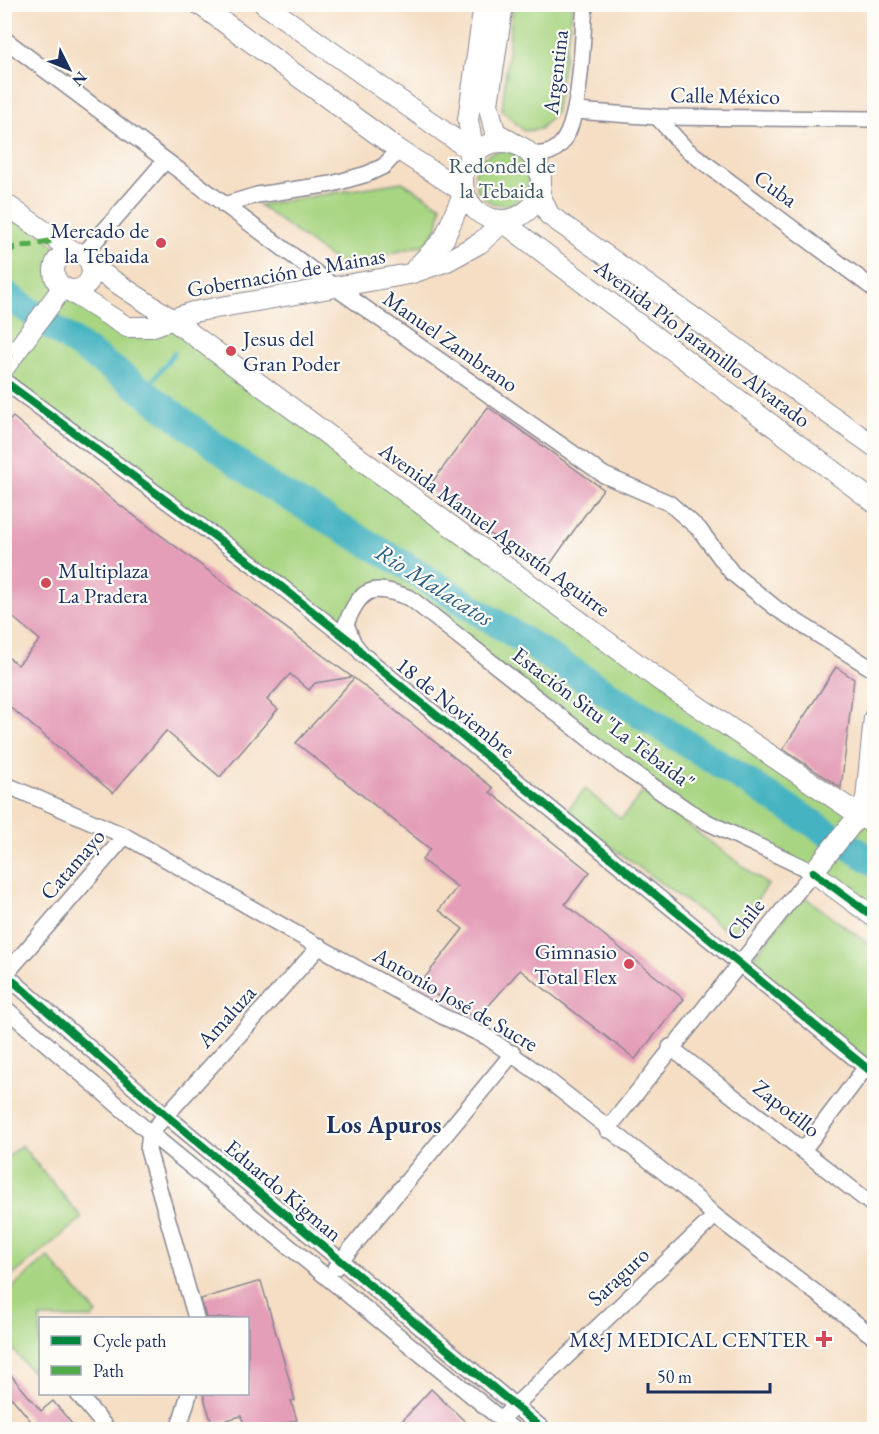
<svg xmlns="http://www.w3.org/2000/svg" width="879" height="1434" font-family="'EB Garamond',serif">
<rect width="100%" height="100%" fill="#fdfcf7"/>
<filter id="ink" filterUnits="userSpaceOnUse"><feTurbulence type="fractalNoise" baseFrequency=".0167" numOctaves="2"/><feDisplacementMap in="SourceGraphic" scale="12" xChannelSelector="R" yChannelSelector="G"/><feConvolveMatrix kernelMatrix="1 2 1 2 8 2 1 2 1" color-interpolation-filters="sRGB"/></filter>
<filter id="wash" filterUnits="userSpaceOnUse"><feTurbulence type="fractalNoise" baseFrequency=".008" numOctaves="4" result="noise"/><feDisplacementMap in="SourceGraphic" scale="24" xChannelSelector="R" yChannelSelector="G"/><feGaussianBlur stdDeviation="1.35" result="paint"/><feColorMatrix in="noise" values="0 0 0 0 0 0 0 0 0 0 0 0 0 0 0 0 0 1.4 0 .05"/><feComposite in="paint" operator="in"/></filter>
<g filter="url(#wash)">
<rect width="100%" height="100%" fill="#f5dec4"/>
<g fill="#a8d582" stroke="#628270" stroke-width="1.5">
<path d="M513 5H573L555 114 540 129 524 131 502 110Z"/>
<circle cx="502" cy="178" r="27"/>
<path d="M402 182 441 206 438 226 427 244 354 263 334 260 259 205Z"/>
<path d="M5 203 64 254 55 266 57 281 127 327 163 323 874 825V917L813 872 707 822 410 598 363 594 349 635 5 381Z"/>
<path d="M585 789 621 819 643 792 768 885 731 934 603 841 567 811Z"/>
<path d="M802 895 874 948V1068L746 967Z"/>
<path d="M21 1145 82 1218 5 1282V1159Z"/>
<path d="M48 1257 97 1314 92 1318H40V1363L31 1371 5 1340V1294Z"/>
</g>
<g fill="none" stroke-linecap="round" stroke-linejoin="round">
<path stroke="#45b3c1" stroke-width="4.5" d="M144 392 174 353"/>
<path stroke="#45b3c1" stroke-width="28" d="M4 293 128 380 266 484 403 564 874 862"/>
</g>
<g id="blocks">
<g fill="#e49eb8">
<path d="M488 407 603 489 544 573 427 489Z"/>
<path d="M13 417 109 497 352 677 315 683 309 690 290 674 267 700 278 709 220 777 166 731 113 793 4 702V654L18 665 40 640 4 610V426Z"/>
<path d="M836 667 854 679 841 788 783 749Z"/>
<path d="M354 678 493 788 490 792 590 872 565 904 684 999 635 1059 520 970 477 1019 419 985 463 929 439 910 457 887 422 860 430 849 296 743Z"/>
<path d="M261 1281 295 1400 291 1401 297 1420 263 1430H246L241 1416 212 1424 203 1394H248V1318H206L201 1299Z"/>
<path d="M4 1367 41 1411 53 1401 77 1430H19L30 1420 12 1398 4 1404Z"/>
<path d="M431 1389 474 1430H394Z"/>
</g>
</g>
</g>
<g filter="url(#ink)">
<use href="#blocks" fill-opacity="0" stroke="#888691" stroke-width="1.5"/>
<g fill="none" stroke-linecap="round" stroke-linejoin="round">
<defs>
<g id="minor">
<path d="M4 39 336 288 604 475 669 503 699 529 732 573 777 609 874 670"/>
<path d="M576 111 657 117 874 119"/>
<path d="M657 117 686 149 874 289"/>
<path d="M530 154C542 155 551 154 560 145 582 123 582 37 585 4"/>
<path d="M224 205 257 195 332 184 367 174 384 166 399 150"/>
<path d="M83 255 165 161"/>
<path d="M4 381 255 566 355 645 363 655 874 1074"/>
<path d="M353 642 346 624C361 586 373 584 410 598L622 765 687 810 707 822 813 872 607 1130"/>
<path d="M4 784 125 836 367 974 442 1016 487 1037 544 1077 694 1196 715 1216 874 1337"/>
<path d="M4 973 168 1117 544 1430"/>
<path d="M4 976 125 836"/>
<path d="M4 1007 150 1133 514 1430"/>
<path d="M670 1047 874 1206"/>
<path d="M804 1149 866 1067"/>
<path d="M335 1268 513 1053"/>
<path d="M196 1318 148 1150 150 1133 320 946"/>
<path d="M78 1394 108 1430"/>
<path d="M508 1412 715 1216"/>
<path d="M178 1430 189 1394"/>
</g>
<g id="major">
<path d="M199 4 399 150 464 192"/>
<path d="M264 4 474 153"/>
<path d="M503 4 488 104 495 132 515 144"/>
<circle cx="502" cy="181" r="39"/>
<path d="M474 153 468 120 484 4"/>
<path d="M539 192 549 215 874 446"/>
<path d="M4 203 74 252"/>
<path d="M503 222 874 502"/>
<circle cx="73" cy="271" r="19"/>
<path d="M91 266 170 318 662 682 874 825"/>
<path d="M416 268 444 239 464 192"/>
<path d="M68 290 127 327H150L193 312 409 274 447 261 480 243 503 222"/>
<path d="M4 368 63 287"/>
<path d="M874 718 866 799 860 814 813 872 874 917"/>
</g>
</defs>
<use href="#minor" stroke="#888691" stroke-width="18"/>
<use href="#major" stroke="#888691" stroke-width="22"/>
<use href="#minor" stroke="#fff" stroke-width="15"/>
<use href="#major" stroke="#fff" stroke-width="20"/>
<g stroke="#52ab49" stroke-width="6" stroke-dasharray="12 6" stroke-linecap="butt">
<path d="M4 250 56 240"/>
<path d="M4 353 11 358"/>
</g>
<defs>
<g id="cycleway">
<path d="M4 381 255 566 355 645 363 655 874 1074"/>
<path d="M813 872 874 917"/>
<path d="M4 973 168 1117 544 1430"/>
</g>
</defs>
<use href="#cycleway" stroke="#fdfcf7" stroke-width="11"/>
<use href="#cycleway" stroke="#00873e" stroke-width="8"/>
</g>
</g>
<g fill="#d1495b" stroke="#fdfcf7" stroke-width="2">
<circle cx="161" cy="243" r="6"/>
<circle cx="231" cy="351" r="6"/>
<circle cx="46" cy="583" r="6"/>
<circle cx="629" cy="964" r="6"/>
<path d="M821 1330h6v6h6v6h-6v6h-6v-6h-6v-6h6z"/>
</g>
<g text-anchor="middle" stroke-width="4.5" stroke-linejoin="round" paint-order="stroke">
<g font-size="22" fill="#1b2f5e" stroke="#fdfcf7">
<text transform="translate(555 72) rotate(-83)" y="8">Argentina</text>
<text transform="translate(725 95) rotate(1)" y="8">Calle México</text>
<text transform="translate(776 188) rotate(36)" y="8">Cuba</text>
<text transform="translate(286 272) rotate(-10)" y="8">Gobernación de Mainas</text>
<text transform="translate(451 341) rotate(35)" y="8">Manuel Zambrano</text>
<text transform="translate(703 343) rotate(37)" y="8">Avenida Pío Jaramillo Alvarado</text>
<text transform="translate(495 529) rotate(36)" y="8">Avenida Manuel Agustín Aguirre</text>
<text transform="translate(456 707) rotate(39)" y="8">18 de Noviembre</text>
<text transform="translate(604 718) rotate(37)" y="8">Estación Situ "La Tebaida"</text>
<text transform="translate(72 864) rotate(-49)" y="8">Catamayo</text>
<text transform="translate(745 919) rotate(-52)" y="8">Chile</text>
<text transform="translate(456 999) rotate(30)" y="8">Antonio José de Sucre</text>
<text transform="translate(226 1016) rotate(-48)" y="8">Amaluza</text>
<text transform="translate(787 1108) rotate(38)" y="8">Zapotillo</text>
<text transform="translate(284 1190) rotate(40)" y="8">Eduardo Kigman</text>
<text transform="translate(618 1276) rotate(-43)" y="8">Saraguro</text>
</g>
<g font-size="22" fill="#3e5867" stroke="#fdfcf7">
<text x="502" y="173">Redondel de<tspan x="502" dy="25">la Tebaida</tspan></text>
</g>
<g font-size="22" fill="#1b2f5e" stroke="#fdfcf7" text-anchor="end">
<text x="149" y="238">Mercado de<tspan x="149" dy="25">la Tebaida</tspan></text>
<text x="243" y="346" text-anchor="start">Jesus del<tspan x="243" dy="25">Gran Poder</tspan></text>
<text x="58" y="578" text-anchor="start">Multiplaza<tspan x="58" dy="25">La Pradera</tspan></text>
<text x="617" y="959">Gimnasio<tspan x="617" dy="25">Total Flex</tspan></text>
<text x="810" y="1347">M&amp;J MEDICAL CENTER</text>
</g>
<g font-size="24" font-style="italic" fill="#2a5d81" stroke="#fdfcf7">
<text transform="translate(434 585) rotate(32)" y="8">Rio Malacatos</text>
</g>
<g font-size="24" font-weight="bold" fill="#1b2f5e" stroke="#fdfcf7">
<text x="384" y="1133">Los Apuros</text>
</g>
</g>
<rect width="879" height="1434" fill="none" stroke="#fdfcf7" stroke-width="24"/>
<rect x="39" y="1317" width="210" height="78" fill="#fdfcf7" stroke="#a3aaba" stroke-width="1.5"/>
<rect x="51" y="1336" width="30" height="9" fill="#00873e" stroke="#a3aaba" stroke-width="1.5"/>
<text x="93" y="1347" font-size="18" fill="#1b2f5e">Cycle path</text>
<rect x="51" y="1366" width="30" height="9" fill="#52ab49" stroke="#a3aaba" stroke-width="1.5"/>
<text x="93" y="1377" font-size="18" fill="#1b2f5e">Path</text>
<g transform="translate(69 69) rotate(133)" stroke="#fdfcf7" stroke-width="4.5" paint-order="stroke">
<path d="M0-4.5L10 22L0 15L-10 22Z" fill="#1b2f5e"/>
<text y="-9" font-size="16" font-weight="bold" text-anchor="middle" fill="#1b2f5e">N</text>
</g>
<path d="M648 1383v9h122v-9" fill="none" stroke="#1b2f5e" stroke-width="3"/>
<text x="657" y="1383" font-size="18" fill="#1b2f5e" stroke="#fdfcf7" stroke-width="4.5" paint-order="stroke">50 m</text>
</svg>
